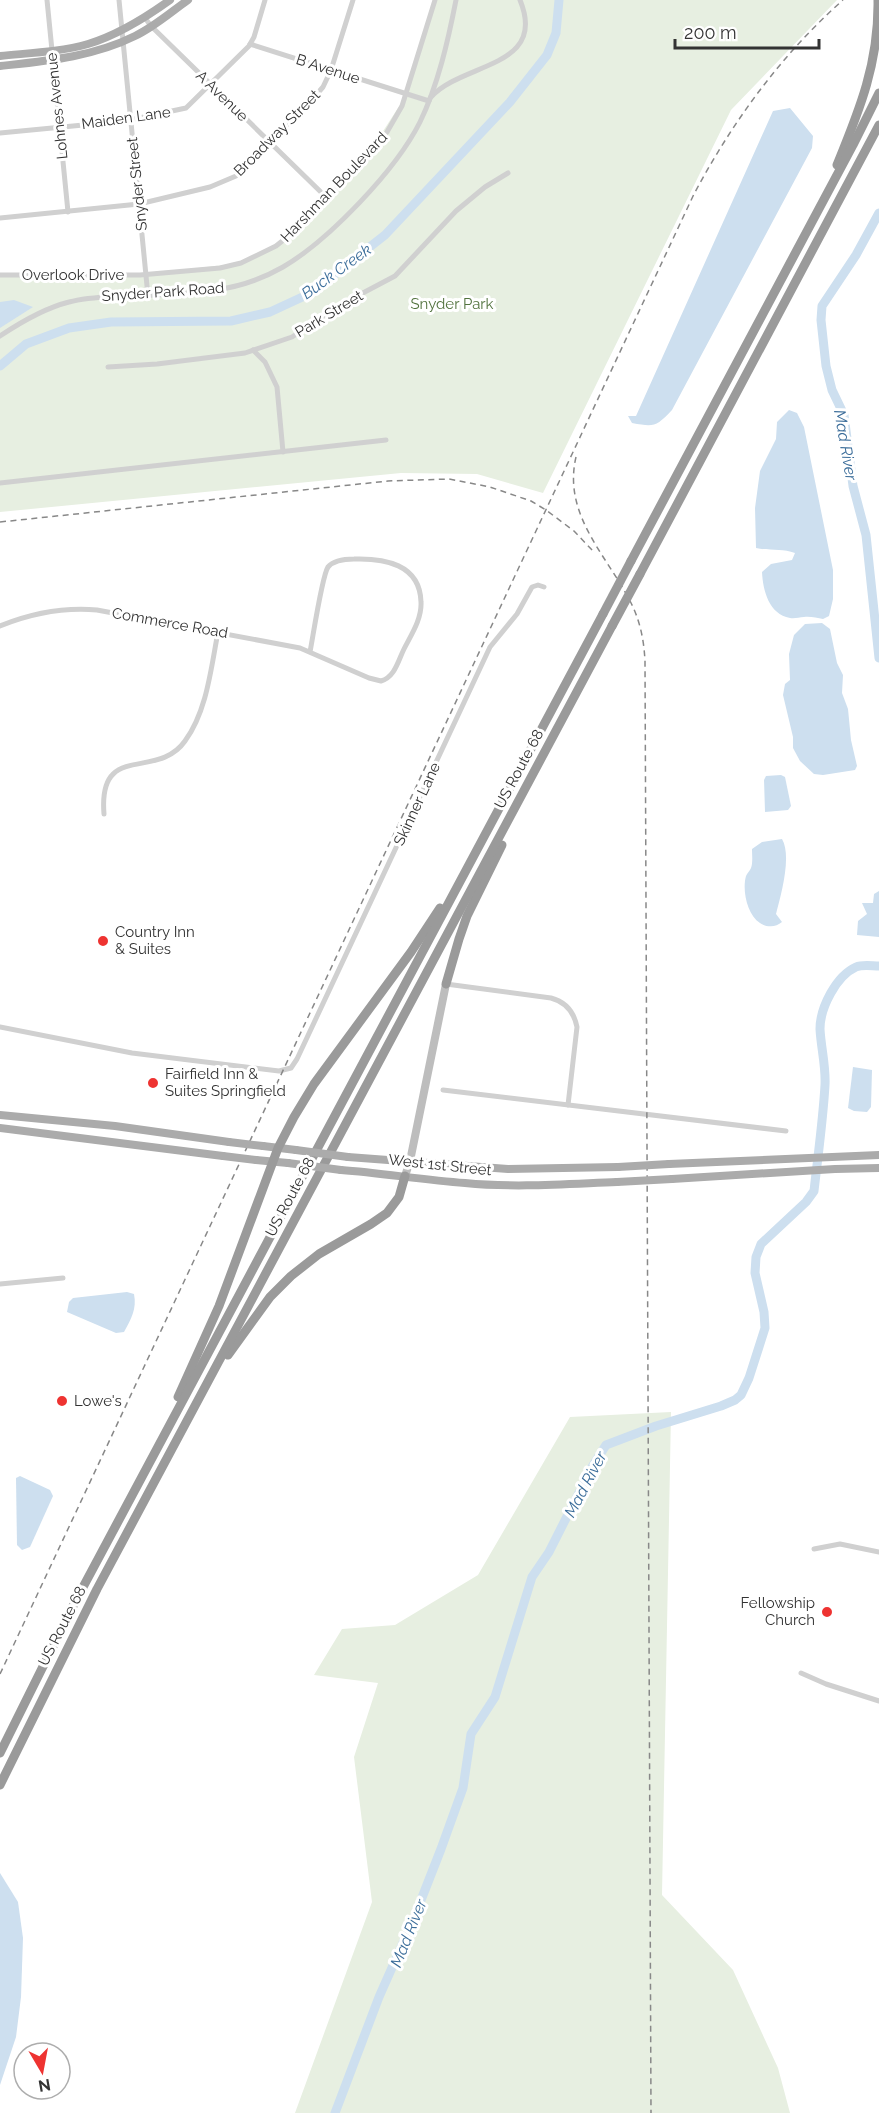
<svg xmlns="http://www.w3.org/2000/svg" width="879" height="2113" font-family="Raleway,sans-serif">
<rect width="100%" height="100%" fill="#fff"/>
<g fill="#e7efe1">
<path d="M435 0H837L731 110 543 493 477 474 401 473 0 512V276L146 274 241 263 276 246 367 156 407 94Z"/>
<path d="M671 1412 662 1895 733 1970 778 2068 790 2113H295L372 1902 354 1757 378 1683 314 1675 342 1629 395 1625 478 1575 570 1417Z"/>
</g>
<g fill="#cddfef">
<path d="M790 108 813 136 812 148 672 410C656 427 654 427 632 423L628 416H636L773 111Z"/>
<path d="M14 300 33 307 0 328V302Z"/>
<path d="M789 410 797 413 804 427 833 570V599L829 616 823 619C817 618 810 616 804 617 799 617 795 619 790 618 769 614 763 591 762 572L771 564 792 560 795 553C782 548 770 551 756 548L755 508 760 471 776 439 777 422Z"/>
<path d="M822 623 830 629 837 663 843 675 842 693 848 709 851 740 857 766 855 770 823 775 814 774 800 761 793 748V737L783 695 785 684 790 680 789 654 794 635 805 624Z"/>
<path d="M781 775 785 777 791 806 788 810 765 812 764 780 766 776Z"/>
<path d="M782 839C792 856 781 895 776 914L782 922C776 927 768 928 760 923 747 915 742 890 746 876 747 873 750 871 751 868 753 863 752 854 752 849L762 842Z"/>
<path d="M879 891V937L857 935 858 921 867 914 862 903H873L874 894Z"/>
<path d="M853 1067 872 1070 871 1107 867 1112 854 1111 848 1108Z"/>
<path d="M127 1292 134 1294C137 1309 131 1319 124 1332L116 1333 67 1312 69 1302 73 1298Z"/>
<path d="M20 1476 50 1490 53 1496 30 1547 22 1550 17 1545 16 1478Z"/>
<path d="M0 1873 18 1902 23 1938 21 1997 16 2037 0 2085Z"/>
</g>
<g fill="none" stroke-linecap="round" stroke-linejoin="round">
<g stroke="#cddfef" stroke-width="9">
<path d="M879 213 856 255 822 306 821 320 826 366 832 390 844 415 853 486 866 535 879 658"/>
<path d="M0 366 26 344 69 328 111 322 231 321 270 312 311 293 385 235 510 102 547 55 556 33 559 0"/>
<path d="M335 2113 379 1997 414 1918 441 1849 463 1788 471 1734 495 1697 532 1577 549 1552 592 1467 606 1445 656 1426 721 1406 735 1400 741 1395 749 1378 765 1328 764 1312 755 1273 756 1257 761 1244 806 1202 814 1191C818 1155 823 1120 825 1085 826 1066 821 1048 820 1029 820 1008 836 976 856 967 863 964 872 966 879 966"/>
</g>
<g stroke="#d0d0d0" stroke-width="5">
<path d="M47 0 68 212"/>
<path d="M119 0 148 296"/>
<path d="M145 18 151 26 327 198"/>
<path d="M250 44 429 101"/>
<path d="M431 97C463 62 548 68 520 0"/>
<path d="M0 133 125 121 186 108 249 46 254 37 265 0"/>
<path d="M0 218 139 204 210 187 236 176 310 102 323 87 331 70 353 0"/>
<path d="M0 275H140L220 268 241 263 276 246 296 230 367 156 387 132 402 106 435 0"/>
<path d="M0 336C21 322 45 308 69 302 87 297 105 297 124 296 154 295 185 295 215 290 239 287 262 279 283 267 329 240 396 170 420 122 438 85 448 41 456 0"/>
<path d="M253 350 265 362 277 387 283 452"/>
<path d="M108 367 157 364 245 353 292 337 342 304 395 276 456 211 485 187 508 173"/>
<path d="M0 483 386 440"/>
<path d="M0 626C32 613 62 607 97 610L300 648 369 678 381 681C395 677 398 661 404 649 411 635 422 619 421 602 420 564 384 558 354 559 346 559 334 560 328 567 322 576 313 637 310 652"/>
<path d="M104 814C98 741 157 781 185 741 207 711 211 668 218 632"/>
<path d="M446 984 551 998C566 1002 574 1012 577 1027L568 1105"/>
<path d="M0 1027 132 1053 279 1071 291 1068 297 1059 490 647 517 614 532 587 538 585 544 587"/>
<path d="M443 1090 786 1131"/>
<path d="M0 1284 63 1278"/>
<path d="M814 1549 840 1544 879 1552"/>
<path d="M801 1673 826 1684 879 1701"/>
</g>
<path stroke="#bdbdbd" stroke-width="8" d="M405 1176 410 1161 446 984"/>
<g stroke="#ababab" stroke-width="8">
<path d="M0 56C29 53 60 52 88 44 118 35 145 18 170 0"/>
<path d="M0 66C46 61 93 57 135 36 154 27 171 12 188 0"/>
<path d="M0 1115 115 1126 229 1142"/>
<path d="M0 1128 223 1156"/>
<path d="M263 1146 296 1150"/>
<path d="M348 1157 508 1169 618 1167"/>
<path d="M256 1160 288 1163"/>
<path d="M669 1164 879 1155"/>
<path d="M341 1170C382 1173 423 1180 465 1183 515 1188 566 1184 617 1182"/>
<path d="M672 1179 835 1169 879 1168"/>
</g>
<g stroke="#9a9a9a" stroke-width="9">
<path d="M837 165C860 109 879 62 878 0"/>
<path d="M631 561 853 145 879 93"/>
<path d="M640 574 879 125"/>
<path d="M446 984 459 939 467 916 502 845"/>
<path d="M228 1355 270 1297 291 1276 319 1254 371 1224 387 1213 399 1197 405 1176"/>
<path d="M178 1397 219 1306 278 1148 294 1117 314 1084 411 952 440 908"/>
<path d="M0 1753 74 1604 603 614"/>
<path d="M0 1785 97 1589 612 626"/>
</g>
<g stroke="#888" stroke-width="1.5" stroke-dasharray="6 4.5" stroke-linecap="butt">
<path d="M576 457C562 517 610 558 633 607 641 625 644 642 645 661L651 2113"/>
<path d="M0 522 388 481 449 479 490 487 531 501 546 510 574 531 593 551"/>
<path d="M0 1674 694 194C733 121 781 55 843 0"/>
</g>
<g stroke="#ababab" stroke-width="8">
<path d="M229 1142 263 1146"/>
<path d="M296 1150 348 1157"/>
<path d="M223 1156 256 1160"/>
<path d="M288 1163 341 1170"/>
<path d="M618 1167 669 1164"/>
<path d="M617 1182 672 1179"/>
</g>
<g stroke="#9a9a9a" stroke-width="9">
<path d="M603 614 631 561"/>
<path d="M612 626 640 574"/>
</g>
</g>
<g fill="#ee3331" stroke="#fff" stroke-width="2">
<circle cx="103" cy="941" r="6"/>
<circle cx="153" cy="1083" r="6"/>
<circle cx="62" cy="1401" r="6"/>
<circle cx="827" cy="1612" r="6"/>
</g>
<g text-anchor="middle" stroke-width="6" stroke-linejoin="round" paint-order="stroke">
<g font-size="15" fill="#333" stroke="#fff">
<text transform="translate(328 69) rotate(18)" y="5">B Avenue</text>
<text transform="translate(222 96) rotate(44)" y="5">A Avenue</text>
<text transform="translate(57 106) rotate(-96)" y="5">Lohnes Avenue</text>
<text transform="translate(126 118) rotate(-8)" y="5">Maiden Lane</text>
<text transform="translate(277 133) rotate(-45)" y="5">Broadway Street</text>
<text transform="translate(137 184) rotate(-96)" y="5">Snyder Street</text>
<text transform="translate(334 187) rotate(-46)" y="5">Harshman Boulevard</text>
<text x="73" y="280">Overlook Drive</text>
<text transform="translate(163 292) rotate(-4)" y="5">Snyder Park Road</text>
<text transform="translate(329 314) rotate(-31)" y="5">Park Street</text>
<text transform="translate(170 623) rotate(10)" y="5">Commerce Road</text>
<text transform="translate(519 769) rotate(-62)" y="5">US Route 68</text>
<text transform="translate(417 804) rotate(-65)" y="5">Skinner Lane</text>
<text transform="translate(440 1165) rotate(6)" y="5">West 1st Street</text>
<text transform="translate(290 1197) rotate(-62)" y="5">US Route 68</text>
<text transform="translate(62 1626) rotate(-63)" y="5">US Route 68</text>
</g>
<g font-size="15" fill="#51723d" stroke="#fff">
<text x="452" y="309">Snyder Park</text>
</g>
<g font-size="15" fill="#333" stroke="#fff" text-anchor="start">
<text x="115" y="937">Country Inn<tspan x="115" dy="17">&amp; Suites</tspan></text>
<text x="165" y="1079">Fairfield Inn &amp;<tspan x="165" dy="17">Suites Springfield</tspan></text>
<text x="74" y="1406">Lowe's</text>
<text x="815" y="1608" text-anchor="end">Fellowship<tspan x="815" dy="17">Church</tspan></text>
</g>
<g font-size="16" font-style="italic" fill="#3b6d9a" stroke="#fff">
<text transform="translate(336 271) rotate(-36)" y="6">Buck Creek</text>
<text transform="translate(846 445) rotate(80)" y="6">Mad River</text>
<text transform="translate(585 1484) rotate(-62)" y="6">Mad River</text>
<text transform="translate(408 1933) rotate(-68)" y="6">Mad River</text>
</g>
</g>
<g transform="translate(42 2071) rotate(170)"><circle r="28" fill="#ffffff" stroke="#adadad" stroke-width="1.5"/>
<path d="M0-4.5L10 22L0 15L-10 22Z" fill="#ee3331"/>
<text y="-9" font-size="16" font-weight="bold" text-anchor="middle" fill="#333333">N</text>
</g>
<path d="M675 39v9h144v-9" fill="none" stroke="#333333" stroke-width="3"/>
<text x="684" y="39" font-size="18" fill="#333333" stroke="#ffffff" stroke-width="4.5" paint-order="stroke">200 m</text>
</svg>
